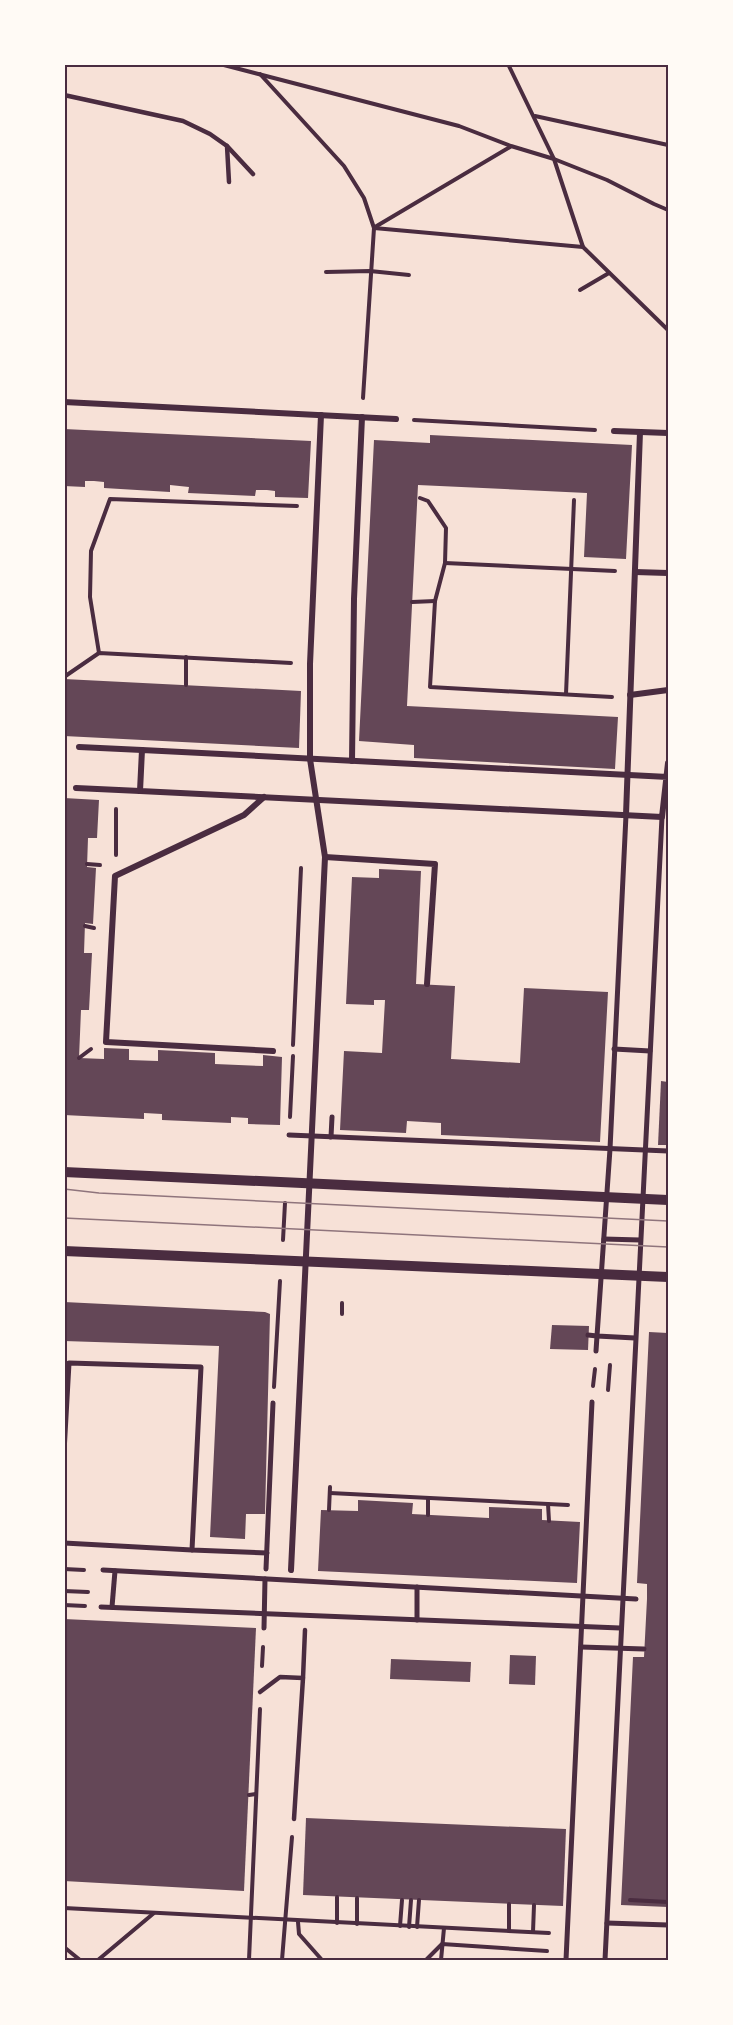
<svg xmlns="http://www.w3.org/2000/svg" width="733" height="2025" font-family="Arial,sans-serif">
<rect width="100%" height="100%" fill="#f7e1d7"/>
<g fill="#644757">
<path d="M64 429 311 441 308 498 275 497V491L267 490H256L255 496 188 493 189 487 170 485V492L104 488V482L94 481H85V487L64 486Z"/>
<path d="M430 435 632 445 626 559 584 557 587 493 418 485 407 706 618 717 615 769 414 758V745L359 741 374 440 430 443Z"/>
<path d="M64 679 301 691 299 748 64 736Z"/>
<path d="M64 798 99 800 97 838H88L87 867 96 868 93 924 85 923 84 953H92L89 1010H81L79 1058 104 1059V1048L129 1049V1060L158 1061V1050L215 1053V1064L263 1066V1055L282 1057 280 1125 248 1124V1118L231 1117V1123L162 1120V1114L144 1113V1119L64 1115Z"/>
<path d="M379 869 421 871 416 984 455 986 451 1059 520 1063 524 988 608 992 600 1142 441 1135V1123L407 1121 406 1133 340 1130 344 1051 382 1053 385 1000H374V1005L346 1004 352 877 379 878Z"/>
<path d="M661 1081 668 1082V1145H658Z"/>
<path d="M64 1302 265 1312 270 1314 265 1514H246L245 1539 210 1537 219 1346 64 1341Z"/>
<path d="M552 1325 589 1326 588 1350 550 1349Z"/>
<path d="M649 1332 668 1333V1907L621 1905 633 1657H644L647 1599V1584L637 1583Z"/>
<path d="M358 1500 413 1503 412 1514 489 1518V1507L542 1509V1520L580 1522 577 1583 318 1571 321 1510 358 1511Z"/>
<path d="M64 1619 256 1628 244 1891 64 1881Z"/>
<path d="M510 1655 536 1656 535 1685 509 1684Z"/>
<path d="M391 1659 471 1662 470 1682 390 1679Z"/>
<path d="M306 1818 566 1829 563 1906 303 1895Z"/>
</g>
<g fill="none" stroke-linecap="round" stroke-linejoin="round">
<g stroke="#4a2c40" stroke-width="4">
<path d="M220 64 459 126 511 146 554 159 583 247 668 330"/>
<path d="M508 64 554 159 607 180 654 204 668 210"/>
<path d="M260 74 344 166 364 198 374 228 363 398"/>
<path d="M535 116 668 145"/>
<path d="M375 227 510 147"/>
<path d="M374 228 583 247"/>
<path d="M326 272 370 271 409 275"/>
<path d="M580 290 609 273"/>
<path d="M414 420 595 430"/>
<path d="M420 498 428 501 446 528 445 563 435 601 430 687 612 697"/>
<path d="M445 563 615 571"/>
<path d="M412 602 435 601"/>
<path d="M99 653 90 597 91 551 110 499 297 506"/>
<path d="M186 657V685"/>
<path d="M64 677 99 653 291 663"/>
<path d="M566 694 574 500"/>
<path d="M116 855V809"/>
<path d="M87 864 100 865"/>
<path d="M85 926 94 928"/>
<path d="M293 1045 301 868"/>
<path d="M79 1058 91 1049"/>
<path d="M290 1117 293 1056"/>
<path d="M283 1240 285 1203"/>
<path d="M342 1303V1314"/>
<path d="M593 1386 595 1369"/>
<path d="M274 1387 280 1281"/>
<path d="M608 1390 610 1365"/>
<path d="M330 1493 568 1505"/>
<path d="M548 1504 549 1521"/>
<path d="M329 1510 330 1487"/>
<path d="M428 1515V1498"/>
<path d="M64 1569 84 1570"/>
<path d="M64 1591 88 1592"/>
<path d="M64 1605 85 1606"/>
<path d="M262 1666 263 1647"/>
<path d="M249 1795 256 1794"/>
<path d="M630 1900 668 1902"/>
<path d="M64 1908 549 1933"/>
<path d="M298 1922 299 1934 322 1960"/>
<path d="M337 1923V1897"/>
<path d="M357 1924V1898"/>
<path d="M400 1926 402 1900"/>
<path d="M409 1927 411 1900"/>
<path d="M417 1927 419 1900"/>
<path d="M509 1931V1904"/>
<path d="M533 1932 534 1905"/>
<path d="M64 1947 80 1960"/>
<path d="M98 1960 154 1913"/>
<path d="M249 1960 260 1709"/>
<path d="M282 1960 292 1837"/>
<path d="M426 1960 442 1944 547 1951"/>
<path d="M441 1960 444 1928"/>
</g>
<g stroke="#4a2c40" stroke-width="4.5">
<path d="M64 95 183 121 210 134 227 146 229 182"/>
<path d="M227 146 253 174"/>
<path d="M260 1692 280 1677 303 1678 305 1630"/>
<path d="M294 1819 303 1678"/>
</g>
<g stroke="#4a2c40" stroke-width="5">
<path d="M626 815 610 1149 597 1336 635 1338"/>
<path d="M614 1049 650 1051"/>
<path d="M289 1135 668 1151"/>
<path d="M331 1137 332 1117"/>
<path d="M604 1239 640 1240"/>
<path d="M588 1335 597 1336 596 1351"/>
<path d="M64 1452 69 1363 201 1367 192 1550 267 1553"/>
<path d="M64 1543 192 1550"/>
<path d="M266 1569 273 1403"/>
<path d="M103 1570 636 1599"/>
<path d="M101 1607 620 1628"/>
<path d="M112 1607 115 1571"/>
<path d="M417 1620V1587"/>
<path d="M264 1628 265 1579"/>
<path d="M581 1647 644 1649"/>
<path d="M607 1923 668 1925"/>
<path d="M566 1960 592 1402"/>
<path d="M605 1960 662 817"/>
</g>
<g stroke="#4a2c40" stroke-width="6">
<path d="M64 402 396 419"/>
<path d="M614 431 668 433"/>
<path d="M635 572 668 573"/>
<path d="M630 695 668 690"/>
<path d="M79 747 142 750"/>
<path d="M352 761 354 599 362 417"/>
<path d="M668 777 142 750 140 791 662 817 668 763"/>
<path d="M76 788 140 791"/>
<path d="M264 797 244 815 115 876 106 1042 273 1051"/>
<path d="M626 815 640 432"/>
<path d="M325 857 435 864 427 984"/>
<path d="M291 1570 325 857 310 759V664L321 415"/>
</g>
<g stroke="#4a2c40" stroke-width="10">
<path d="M64 1172 668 1200"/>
<path d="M64 1251 668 1277"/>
</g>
<g stroke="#8f747c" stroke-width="1.5">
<path d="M64 1189 99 1193 668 1221"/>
<path d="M64 1218 668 1247"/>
</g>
</g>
<rect width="733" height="2025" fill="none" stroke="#fffaf5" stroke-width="132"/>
<rect x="66" y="66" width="601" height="1893" fill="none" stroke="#4a2c40" stroke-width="2"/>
</svg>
